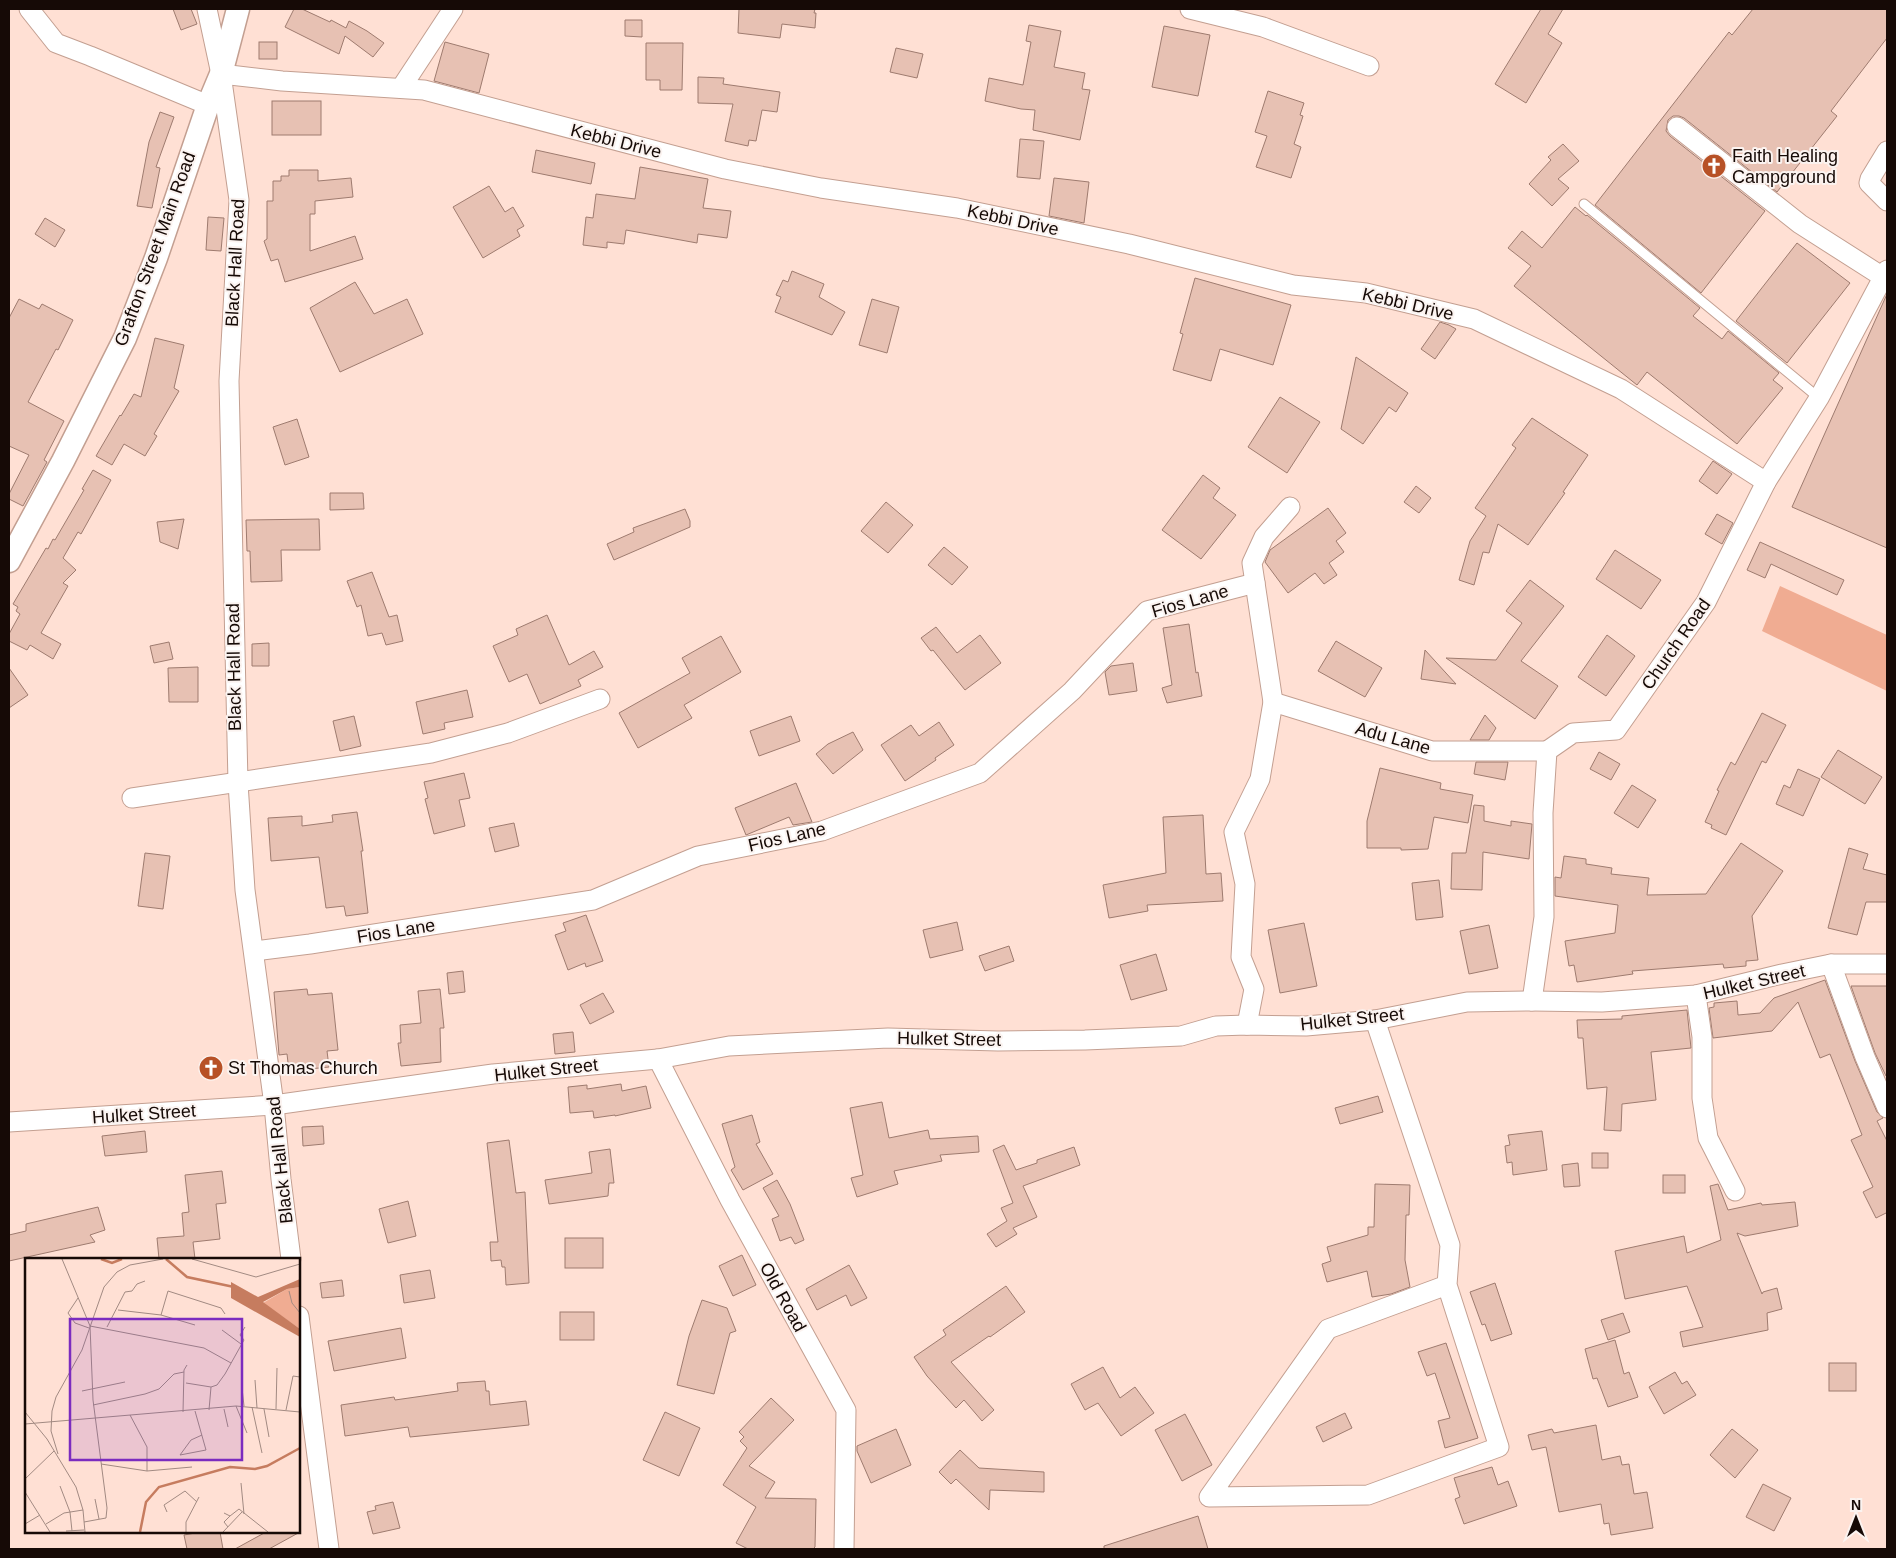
<svg xmlns="http://www.w3.org/2000/svg" width="1896" height="1558" font-family="Helvetica,sans-serif">
<rect width="100%" height="100%" fill="#ffe0d4"/>
<path fill="#f0ac92" d="M1780 586 1887 635V691L1762 631Z"/>
<g fill="#e7c1b3" stroke="#9e7b6f">
<path d="M173 9H191L197 24 181 30Z"/>
<path d="M294 9H302L330 22 331 20 346 28 349 21 367 31 384 43 373 57 345 36 339 54 285 27Z"/>
<path d="M739 9H815L814 13H816L815 28 782 24 780 38 738 33Z"/>
<path d="M1541 9H1563L1548 34 1562 43 1526 103 1495 84Z"/>
<path d="M1753 9H1887V38L1831 111 1837 116 1777 192 1684 118 1679 116H1673L1668 120 1666 131 1670 136 1765 211 1701 293 1595 205 1729 32 1732 35Z"/>
<path d="M625 20H642V37L625 36Z"/>
<path d="M1029 25 1061 31 1054 67 1085 73 1082 89 1090 90 1080 140 1033 130 1035 110 1021 109 985 101 989 78 1023 85 1031 42 1026 41Z"/>
<path d="M1164 26 1210 35 1198 96 1152 87Z"/>
<rect x="259" y="42" width="18" height="17"/>
<path d="M445 42 489 54 479 93 434 81Z"/>
<path d="M646 43H683L682 90H660V80H646Z"/>
<path d="M896 48 923 54 917 78 890 72Z"/>
<path d="M698 77 724 78 723 84 780 92 777 112 762 110 756 141 749 140 748 146 725 141 733 104 698 103Z"/>
<path d="M1268 91 1304 103 1300 115 1303 116 1294 144 1301 147 1291 178 1256 167 1267 136 1255 132Z"/>
<rect x="272" y="101" width="49" height="34"/>
<path d="M160 112 174 117 156 167 160 168 152 208 137 206 149 142Z"/>
<path d="M1020 139 1044 141 1040 179 1017 177Z"/>
<path d="M1563 144 1579 161 1558 179 1569 188 1552 206 1529 184 1551 160 1548 157Z"/>
<path d="M536 150 595 163 591 184 532 172Z"/>
<path d="M640 167 708 179 703 208 731 211 727 238 698 234 697 243 626 230 624 244 607 242V248L583 245 586 217 593 218 596 194 635 199Z"/>
<path d="M289 170H318V181L351 178 353 197 315 201V214H310V251L355 236 363 259 285 282 278 259 271 261 264 241 267 239V201H273V181H281V176H289Z"/>
<path d="M1054 178 1089 182 1084 223 1049 216Z"/>
<path d="M489 186 505 212 513 207 524 226 517 230 520 236 483 258 453 207Z"/>
<path d="M1575 207 1586 216 1587 215 1700 308 1693 316 1722 339 1728 331 1779 373 1773 380 1783 388 1737 444 1647 372 1637 385 1514 286 1531 266 1508 248 1522 231 1542 248Z"/>
<path d="M208 217 224 218 221 251 206 250Z"/>
<path d="M45 218 65 230 55 247 35 234Z"/>
<path d="M1797 243 1850 283 1787 363 1736 321Z"/>
<path d="M792 271 824 284 819 297 845 312 832 335 775 312 781 297 776 295 783 280 788 282Z"/>
<path d="M1195 278 1291 305 1273 365 1220 349 1211 381 1173 370 1183 334 1180 333Z"/>
<path d="M355 282 374 314 407 299 423 334 340 372 310 308Z"/>
<path d="M1887 294V548L1792 507Z"/>
<path d="M19 299 39 309 42 304 73 320 58 350 56 349 28 402 64 421 44 460 47 462 23 506 9 499V494L29 455 9 446V318Z"/>
<path d="M872 299 899 307 887 353 859 345Z"/>
<path d="M1440 322 1449 325 1456 329 1435 359 1421 349Z"/>
<path d="M155 338 184 345 174 388 179 391 154 434 157 436 145 456 124 444 112 465 96 456 120 415 121 416 134 394 141 397Z"/>
<path d="M1356 357 1408 393 1396 412 1389 407 1363 444 1341 429Z"/>
<path d="M1280 397 1320 422 1287 473 1248 447Z"/>
<path d="M1532 418 1588 455 1563 492 1565 493 1528 545 1498 524 1489 553 1483 552 1474 585 1459 580 1470 541 1486 516 1475 508 1516 448 1512 445Z"/>
<path d="M297 419 309 457 285 465 273 427Z"/>
<path d="M1713 461 1732 474 1717 494 1699 481Z"/>
<path d="M93 470 111 480 81 534 78 532 63 558 76 570 63 583 68 586 41 633 61 644 53 659 30 645 27 650 9 641V634L20 614 16 611 18 607 13 604 46 548 48 549 53 539 55 540 84 490 82 489Z"/>
<path d="M1203 475 1220 488 1213 498 1236 515 1201 559 1162 530Z"/>
<path d="M1416 486 1431 498 1419 513 1404 502Z"/>
<path d="M330 493H363L364 509 330 510Z"/>
<path d="M886 502 913 525 888 553 861 531Z"/>
<path d="M1328 508 1346 533 1336 541 1344 552 1329 563 1337 575 1324 584 1315 573 1288 593 1265 562 1270 550Z"/>
<path d="M685 509 690 521V527L614 560 607 544 634 532 633 528Z"/>
<path d="M1717 514 1733 523 1722 544 1705 534Z"/>
<path d="M184 519 178 549 160 542 157 522Z"/>
<path d="M319 519 320 550H281L282 581 251 582 250 551H247L246 520Z"/>
<path d="M1760 542 1844 580 1837 595 1771 564 1765 578 1747 570Z"/>
<path d="M944 547 968 567 952 585 928 565Z"/>
<path d="M1615 550 1661 580 1641 609 1596 579Z"/>
<path d="M372 572 389 617 397 615 403 641 386 645 382 633 368 636 361 605 357 607 347 581Z"/>
<path d="M1530 580 1564 606 1521 661 1558 686 1535 719 1446 658 1496 660 1522 623 1506 611Z"/>
<path d="M547 615 569 665 594 651 603 667 578 680 581 686 540 704 527 674 509 682 493 646 518 635 516 629Z"/>
<path d="M1189 624 1196 673 1198 672 1202 696 1167 703 1162 688 1172 685 1163 628Z"/>
<path d="M936 627 957 653 980 635 1001 663 965 690 933 650 931 651 921 638Z"/>
<path d="M1607 635 1635 656 1606 696 1578 677Z"/>
<path d="M721 636 741 672 684 705 692 718 638 748 619 713 690 673 682 658Z"/>
<path d="M1336 641 1382 668 1365 697 1318 671Z"/>
<path d="M169 642 173 659 154 663 150 646Z"/>
<path d="M269 643V666H252V644Z"/>
<path d="M1425 650 1456 684 1421 679Z"/>
<path d="M1133 663 1137 691 1109 695 1105 672 1111 666Z"/>
<path d="M198 667V702H169L168 668Z"/>
<path d="M9 668 28 695 9 708Z"/>
<path d="M467 690 473 717 444 723 445 729 423 734 416 702Z"/>
<path d="M1762 713 1786 725 1766 763 1762 761 1726 835 1711 828 1712 825 1705 822 1719 791 1717 790 1731 762 1735 765Z"/>
<path d="M1485 715 1496 728 1489 740H1470Z"/>
<path d="M354 716 361 746 340 751 333 721Z"/>
<path d="M791 716 800 741 759 756 750 731Z"/>
<path d="M939 722 954 745 935 758 936 760 905 781 881 745 911 725 919 736Z"/>
<path d="M853 732 863 750 833 774 816 754 828 744Z"/>
<path d="M1838 750 1882 777 1865 804 1821 777Z"/>
<path d="M1599 752 1620 764 1611 780 1590 769Z"/>
<path d="M1476 762H1508L1505 780 1474 774Z"/>
<path d="M1380 768 1441 783 1440 789 1473 795 1468 823 1434 817 1428 849 1401 850V848H1367V821Z"/>
<path d="M1798 769 1820 779 1803 816 1776 804 1784 785 1790 788Z"/>
<path d="M464 773 470 798 459 800 465 826 434 834 425 799 428 798 424 782Z"/>
<path d="M796 783 812 822 793 825 789 817 746 835 735 808Z"/>
<path d="M1632 785 1656 800 1638 828 1614 813Z"/>
<path d="M1474 805 1484 806V821L1511 826V821L1532 824 1529 859 1483 852 1482 890 1451 889 1452 853H1466Z"/>
<path d="M357 812 363 851H361L368 913 346 916 344 906 326 908 319 857 271 861 268 818 302 816V826L333 822 332 815Z"/>
<path d="M1203 815 1206 874 1221 873 1223 901 1147 905 1148 911 1109 918 1103 885 1166 873 1163 817Z"/>
<path d="M514 823 519 846 495 852 489 828Z"/>
<path d="M1741 843 1783 871 1752 916 1758 960 1746 961V966L1724 968 1723 964 1632 971 1633 974 1577 982 1574 965 1569 966 1565 941 1615 933 1618 905 1555 896V877L1561 878 1564 856 1586 859V864L1612 868 1611 874 1649 878 1647 895 1706 894Z"/>
<path d="M1849 848 1868 854 1863 869 1887 875V902H1866L1857 935 1828 928Z"/>
<path d="M145 853 170 856 163 909 138 906Z"/>
<path d="M1439 880 1443 917 1416 920 1412 883Z"/>
<path d="M586 915 603 961 586 967 585 963 568 970 555 935 566 931 563 923Z"/>
<path d="M957 922 963 950 930 958 923 930Z"/>
<path d="M1304 923 1317 986 1280 993 1268 930Z"/>
<path d="M1489 925 1498 968 1469 974 1460 931Z"/>
<path d="M1009 946 1014 961 985 971 979 956Z"/>
<path d="M1156 954 1167 990 1131 1000 1120 965Z"/>
<path d="M463 971 465 992 449 994 447 973Z"/>
<path d="M1825 980 1855 1061 1877 1112 1883 1118 1877 1121 1887 1141V1215L1886 1213 1876 1218 1863 1192 1873 1187 1851 1140 1862 1135 1830 1054 1820 1058 1798 1002 1772 1031 1713 1038 1709 1008 1714 1007V1003L1737 1001 1738 1015 1760 1013 1774 998Z"/>
<path d="M1851 986H1887V1076H1886L1875 1053Z"/>
<path d="M307 989 308 995 332 993 338 1050 327 1051 329 1067 289 1071 287 1054 279 1055 274 992Z"/>
<path d="M440 989 444 1028H440L441 1062 401 1066 398 1043H401L400 1025 421 1023 418 991Z"/>
<path d="M603 993 614 1012 590 1024 580 1005Z"/>
<path d="M1687 1010 1691 1048 1651 1052 1656 1100 1622 1104 1621 1131 1604 1130 1607 1087 1587 1089 1583 1038H1578L1577 1020 1622 1019V1016Z"/>
<path d="M573 1032 575 1052 555 1054 553 1034Z"/>
<path d="M621 1084 622 1091 646 1086 651 1108 615 1116V1115L594 1118 593 1111 570 1113 568 1087 587 1085V1089Z"/>
<path d="M1378 1096 1383 1112 1340 1124 1335 1108Z"/>
<path d="M882 1102 889 1138 928 1130 930 1139 978 1136 979 1152 940 1155 942 1161 894 1171 898 1184 857 1197 851 1178 863 1175 850 1108Z"/>
<path d="M752 1115 760 1142 756 1144 773 1174 743 1190 731 1170 735 1167 722 1124Z"/>
<path d="M323 1126 324 1144 303 1146 302 1127Z"/>
<path d="M145 1131 147 1152 105 1156 102 1136Z"/>
<path d="M1542 1131 1547 1170 1513 1175 1512 1162 1507 1163 1505 1146 1510 1145 1508 1135Z"/>
<path d="M509 1140 516 1193 525 1192 529 1283 506 1285 505 1267H502L501 1260 491 1261 490 1242H498L487 1143Z"/>
<path d="M1004 1145 1016 1170 1037 1163V1160L1074 1147 1080 1165 1023 1186 1037 1217 1013 1228 1017 1234 996 1247 987 1234 1007 1221 1001 1208 1013 1203 993 1150Z"/>
<path d="M610 1149 614 1183H609L608 1196 549 1204 545 1180 592 1173 589 1152Z"/>
<rect x="1592" y="1153" width="16" height="15"/>
<path d="M1578 1163 1580 1186 1564 1187 1562 1165Z"/>
<path d="M222 1171 226 1203 216 1204 220 1239 193 1242 195 1259H159L157 1238 184 1236 182 1213 189 1212 185 1175Z"/>
<rect x="1663" y="1175" width="22" height="18"/>
<path d="M777 1180 790 1204 804 1240 795 1244 791 1237 780 1241 772 1219 779 1216 763 1188Z"/>
<path d="M1375 1184 1410 1185 1409 1215H1406L1405 1260 1410 1287 1391 1294 1372 1297 1367 1271 1327 1282 1322 1264 1331 1261 1327 1247 1368 1235V1227H1374Z"/>
<path d="M1718 1184 1728 1210 1761 1203 1762 1205 1795 1202 1798 1226 1745 1236 1737 1233 1762 1294 1763 1292 1777 1288 1782 1309 1767 1313 1768 1330 1683 1347 1680 1332 1703 1327 1687 1286 1625 1299 1615 1251 1684 1236 1687 1253 1721 1240 1710 1186Z"/>
<path d="M408 1201 416 1236 388 1243 379 1209Z"/>
<path d="M98 1207 105 1230 90 1235 95 1242 9 1261V1235L26 1231V1224Z"/>
<rect x="565" y="1238" width="38" height="30"/>
<path d="M742 1255 756 1285 733 1296 719 1266Z"/>
<path d="M849 1265 867 1298 851 1306 846 1295 817 1310 806 1289Z"/>
<path d="M430 1270 435 1298 404 1303 400 1275Z"/>
<path d="M342 1280 344 1296 322 1298 320 1283Z"/>
<path d="M1495 1283 1512 1334 1491 1341 1485 1324 1482 1325 1470 1292Z"/>
<path d="M1006 1286 1025 1312 990 1337 989 1336 951 1362 994 1410 982 1421 964 1400 956 1408 927 1376 914 1357 946 1335 943 1330Z"/>
<path d="M702 1300 727 1308 736 1331 730 1333 714 1394 677 1385 689 1336Z"/>
<rect x="560" y="1312" width="34" height="28"/>
<path d="M1623 1313 1630 1332 1608 1340 1601 1320Z"/>
<path d="M401 1328 406 1358 334 1371 328 1341Z"/>
<path d="M1615 1340 1624 1374 1629 1372 1638 1397 1608 1407 1597 1378 1593 1379 1585 1349Z"/>
<path d="M1446 1343 1478 1438 1445 1448 1438 1421 1450 1418 1435 1373 1427 1376 1418 1352Z"/>
<rect x="1829" y="1363" width="27" height="28"/>
<path d="M1103 1367 1120 1398 1135 1387 1154 1413 1121 1436 1098 1403 1085 1410 1071 1384Z"/>
<path d="M1675 1372 1682 1384 1687 1381 1696 1395 1664 1414 1649 1387Z"/>
<path d="M485 1381 486 1391H489L490 1405 526 1401 529 1425 410 1437 408 1427 345 1436 341 1405 394 1397 395 1400 458 1391 457 1383Z"/>
<path d="M771 1398 794 1420 749 1466 775 1482 765 1498 816 1499 815 1547 813 1549H748L736 1543 756 1507 723 1485 747 1448 740 1441 744 1437 739 1432Z"/>
<path d="M665 1412 700 1428 679 1476 643 1460Z"/>
<path d="M1345 1413 1352 1428 1323 1442 1316 1427Z"/>
<path d="M1185 1414 1212 1465 1182 1481 1155 1430Z"/>
<path d="M1596 1425 1602 1460 1620 1456 1622 1465 1629 1464 1634 1494 1647 1492 1653 1528 1611 1535 1609 1523 1604 1524 1601 1504 1559 1512 1546 1447 1532 1450 1528 1435 1552 1429 1554 1433Z"/>
<path d="M896 1429 911 1465 871 1483 857 1451V1446Z"/>
<path d="M1732 1429 1758 1450 1735 1478 1710 1455Z"/>
<path d="M960 1450 979 1468 1044 1472V1492L990 1490 989 1510 956 1479 951 1484 939 1472Z"/>
<path d="M1492 1467 1498 1485 1508 1481 1517 1506 1464 1524 1455 1499 1460 1497 1454 1478Z"/>
<path d="M1763 1484 1791 1498 1774 1531 1746 1517Z"/>
<path d="M393 1502 400 1528 373 1534 367 1512 376 1510 375 1506Z"/>
<path d="M1198 1516 1208 1549H1104V1546Z"/>
<path d="M201 1532H220L223 1549H187L184 1535Z"/>
<path d="M266 1532H300L269 1549H235Z"/>
</g>
<g fill="none" stroke-linecap="round" stroke-linejoin="round">
<defs>
<path id="service" d="M1584 204 1819 398"/>
<g id="minor">
<path d="M29 9 56 43 90 56 208 105"/>
<path d="M207 9 221 74 239 200 229 381 238 783 245 890 274 1105 281 1179 291 1259"/>
<path d="M1190 9 1263 27 1369 66"/>
<path d="M221 74 282 81 424 90 725 169 821 188 957 208 1129 244 1293 285 1366 293 1474 319 1621 389 1766 482"/>
<path d="M401 88 453 9"/>
<path d="M1677 127 1800 224 1883 277"/>
<path d="M1887 151 1870 179 1869 183 1887 201"/>
<path d="M1273 702 1432 751H1547"/>
<path d="M132 798 431 753 508 733 600 699"/>
<path d="M254 951 310 944 593 900 698 856 822 831 980 773 1072 691 1147 611 1255 583"/>
<path d="M1831 964 1865 1057 1887 1108"/>
<path d="M1696 995 1702 1037V1098L1708 1138 1735 1191"/>
<path d="M1532 1001 1544 917 1543 813 1547 751 1573 733 1616 730 1706 602 1766 482 1819 398 1887 270"/>
<path d="M1375 1020 1450 1245 1447 1285 1499 1447 1368 1495 1209 1497 1328 1329 1447 1285"/>
<path d="M1247 1025 1254 989 1241 957 1245 884 1234 832 1260 779 1273 702 1252 563 1264 537 1290 507"/>
<path d="M658 1059 730 1200 846 1410 844 1549"/>
<path d="M9 1122 274 1105 493 1074 658 1059 729 1046 888 1038 998 1041 1085 1040 1181 1036 1216 1026 1247 1025 1306 1026 1375 1020 1467 1002 1532 1001 1602 1002 1696 995 1782 974 1831 964H1887"/>
<path d="M299 1316 329 1549"/>
</g>
<path id="tertiary" d="M9 561 63 461 125 338 156 258 208 105 221 74 238 9"/>
</defs>
<use href="#service" stroke="#c39f91" stroke-width="11"/>
<use href="#minor" stroke="#c39f91" stroke-width="21"/>
<use href="#tertiary" stroke="#c39f91" stroke-width="25"/>
<use href="#service" stroke="#fff" stroke-width="9"/>
<use href="#minor" stroke="#fff" stroke-width="19"/>
<use href="#tertiary" stroke="#fff" stroke-width="22"/>
</g>
<defs>
<symbol id="church-disc" viewBox="-11 -11 22 22"><circle r="9.5" fill="#b75126" stroke="#fbf3f0"/><path d="M-1.2-6h2.4v3.5h3.3v2.4h-3.3V6h-2.4V-.1h-3.3v-2.4h3.3Z" fill="#fff"/></symbol>
</defs>
<g fill-rule="evenodd">
<use href="#church-disc" x="1700" y="152" width="28" height="28"/>
<use href="#church-disc" x="197" y="1054" width="28" height="28"/>
</g>
<g text-anchor="middle" stroke-width="4" stroke-linejoin="round" paint-order="stroke">
<g font-size="18" fill="#160a06" stroke="#fbf3f0">
<text transform="translate(616 141) rotate(14)" y="6">Kebbi Drive</text>
<text transform="translate(1013 220) rotate(12)" y="6">Kebbi Drive</text>
<text transform="translate(155 249) rotate(-70)" y="6">Grafton Street Main Road</text>
<text transform="translate(235 263) rotate(-87)" y="6">Black Hall Road</text>
<text transform="translate(1408 304) rotate(13)" y="6">Kebbi Drive</text>
<text transform="translate(1190 601) rotate(-16)" y="6">Fios Lane</text>
<text transform="translate(1676 644) rotate(-55)" y="6">Church Road</text>
<text transform="translate(234 667) rotate(-91)" y="6">Black Hall Road</text>
<text transform="translate(1393 738) rotate(16)" y="6">Adu Lane</text>
<text transform="translate(787 837) rotate(-13)" y="6">Fios Lane</text>
<text transform="translate(396 931) rotate(-9)" y="6">Fios Lane</text>
<text transform="translate(1754 982) rotate(-13)" y="6">Hulket Street</text>
<text transform="translate(1352 1019) rotate(-6)" y="6">Hulket Street</text>
<text transform="translate(949 1039) rotate(1)" y="6">Hulket Street</text>
<text transform="translate(546 1070) rotate(-6)" y="6">Hulket Street</text>
<text transform="translate(144 1114) rotate(-4)" y="6">Hulket Street</text>
<text transform="translate(280 1160) rotate(-96)" y="6">Black Hall Road</text>
<text transform="translate(783 1297) rotate(61)" y="6">Old Road</text>
</g>
<g font-size="18" fill="#160a06" stroke="#fbf3f0" text-anchor="start">
<text x="1732" y="162">Faith Healing<tspan x="1732" dy="21">Campground</tspan></text>
<text x="228" y="1074">St Thomas Church</text>
</g>
</g>
<g transform="translate(25 1258)">
<rect width="275" height="275" fill="#ffe0d4"/>
<path d="M275 29V71L238 45 262 31Z" fill="#f0ac92"/>
<path d="M275 21V29L262 31 238 44 275 71V79L206 40V24L233 39Z" fill="#c67c5f"/>
<path fill="none" stroke="#c67c5f" stroke-width="2.5" d="M76 1 87 5 97 1M141 1 162 19 209 29M115 274 121 244 134 229 205 209 230 211 242 208 275 190"/>
<path fill="none" stroke="#a28a82" stroke-width="1" d="M37 1 65 68 68 142 82 250 81 260 59 264M167 1 231 19 275 6M264 33 267 45 275 55M53 40 43 55 50 65 64 70M93 52 136 57 170 67M136 57 143 33 196 50 200 56M65 68 179 90 206 105M82 69 100 34 107 33 112 26 120 23M197 72 216 86M230 122 232 150M161 125 186 129M217 130 219 148M57 133 100 124M68 147 120 136 134 131 149 116 159 114M211 148 222 175M227 149 237 195M199 151 203 169M239 151 244 179M251 151 252 110M184 152 186 129 192 127 200 116 219 82 215 77 220 69M261 152 268 118 275 119M170 153 181 192 155 197 166 182 177 177M0 154 22 181 51 229 58 252 60 274M158 154 159 112 162 107M105 157 122 189V213M0 166 211 148 275 154M33 196 26 173 27 153 31 139 57 92 79 29 92 14 105 7 138 1M76 206 122 213 167 209M0 221 29 193M216 225 219 256M35 228 45 254 47 273M0 234 25 274M70 241 74 261M142 254 139 247 160 233 172 244M199 255 205 258 199 264 203 269M205 258 214 251 243 274M0 266 15 257M21 266 39 255 58 252M41 273 59 272M161 274V264L174 239M198 274 217 254"/>
<path fill="#7b2cbf" fill-opacity="0.15" stroke="#7b2cbf" stroke-width="2.5" d="M45 61H217V202H45Z"/>
<rect width="275" height="275" fill="none" stroke="#160a06" stroke-width="2.5"/>
</g>
<rect width="1896" height="1558" fill="none" stroke="#160a06" stroke-width="20"/>
<g transform="translate(1856 1518)" stroke="#fbf3f0" stroke-width="4" paint-order="stroke">
<path d="M0-4L9 19L0 12L-9 19Z" fill="#160a06"/>
<text y="-8" font-size="14" font-weight="bold" text-anchor="middle" fill="#160a06">N</text>
</g>
</svg>
